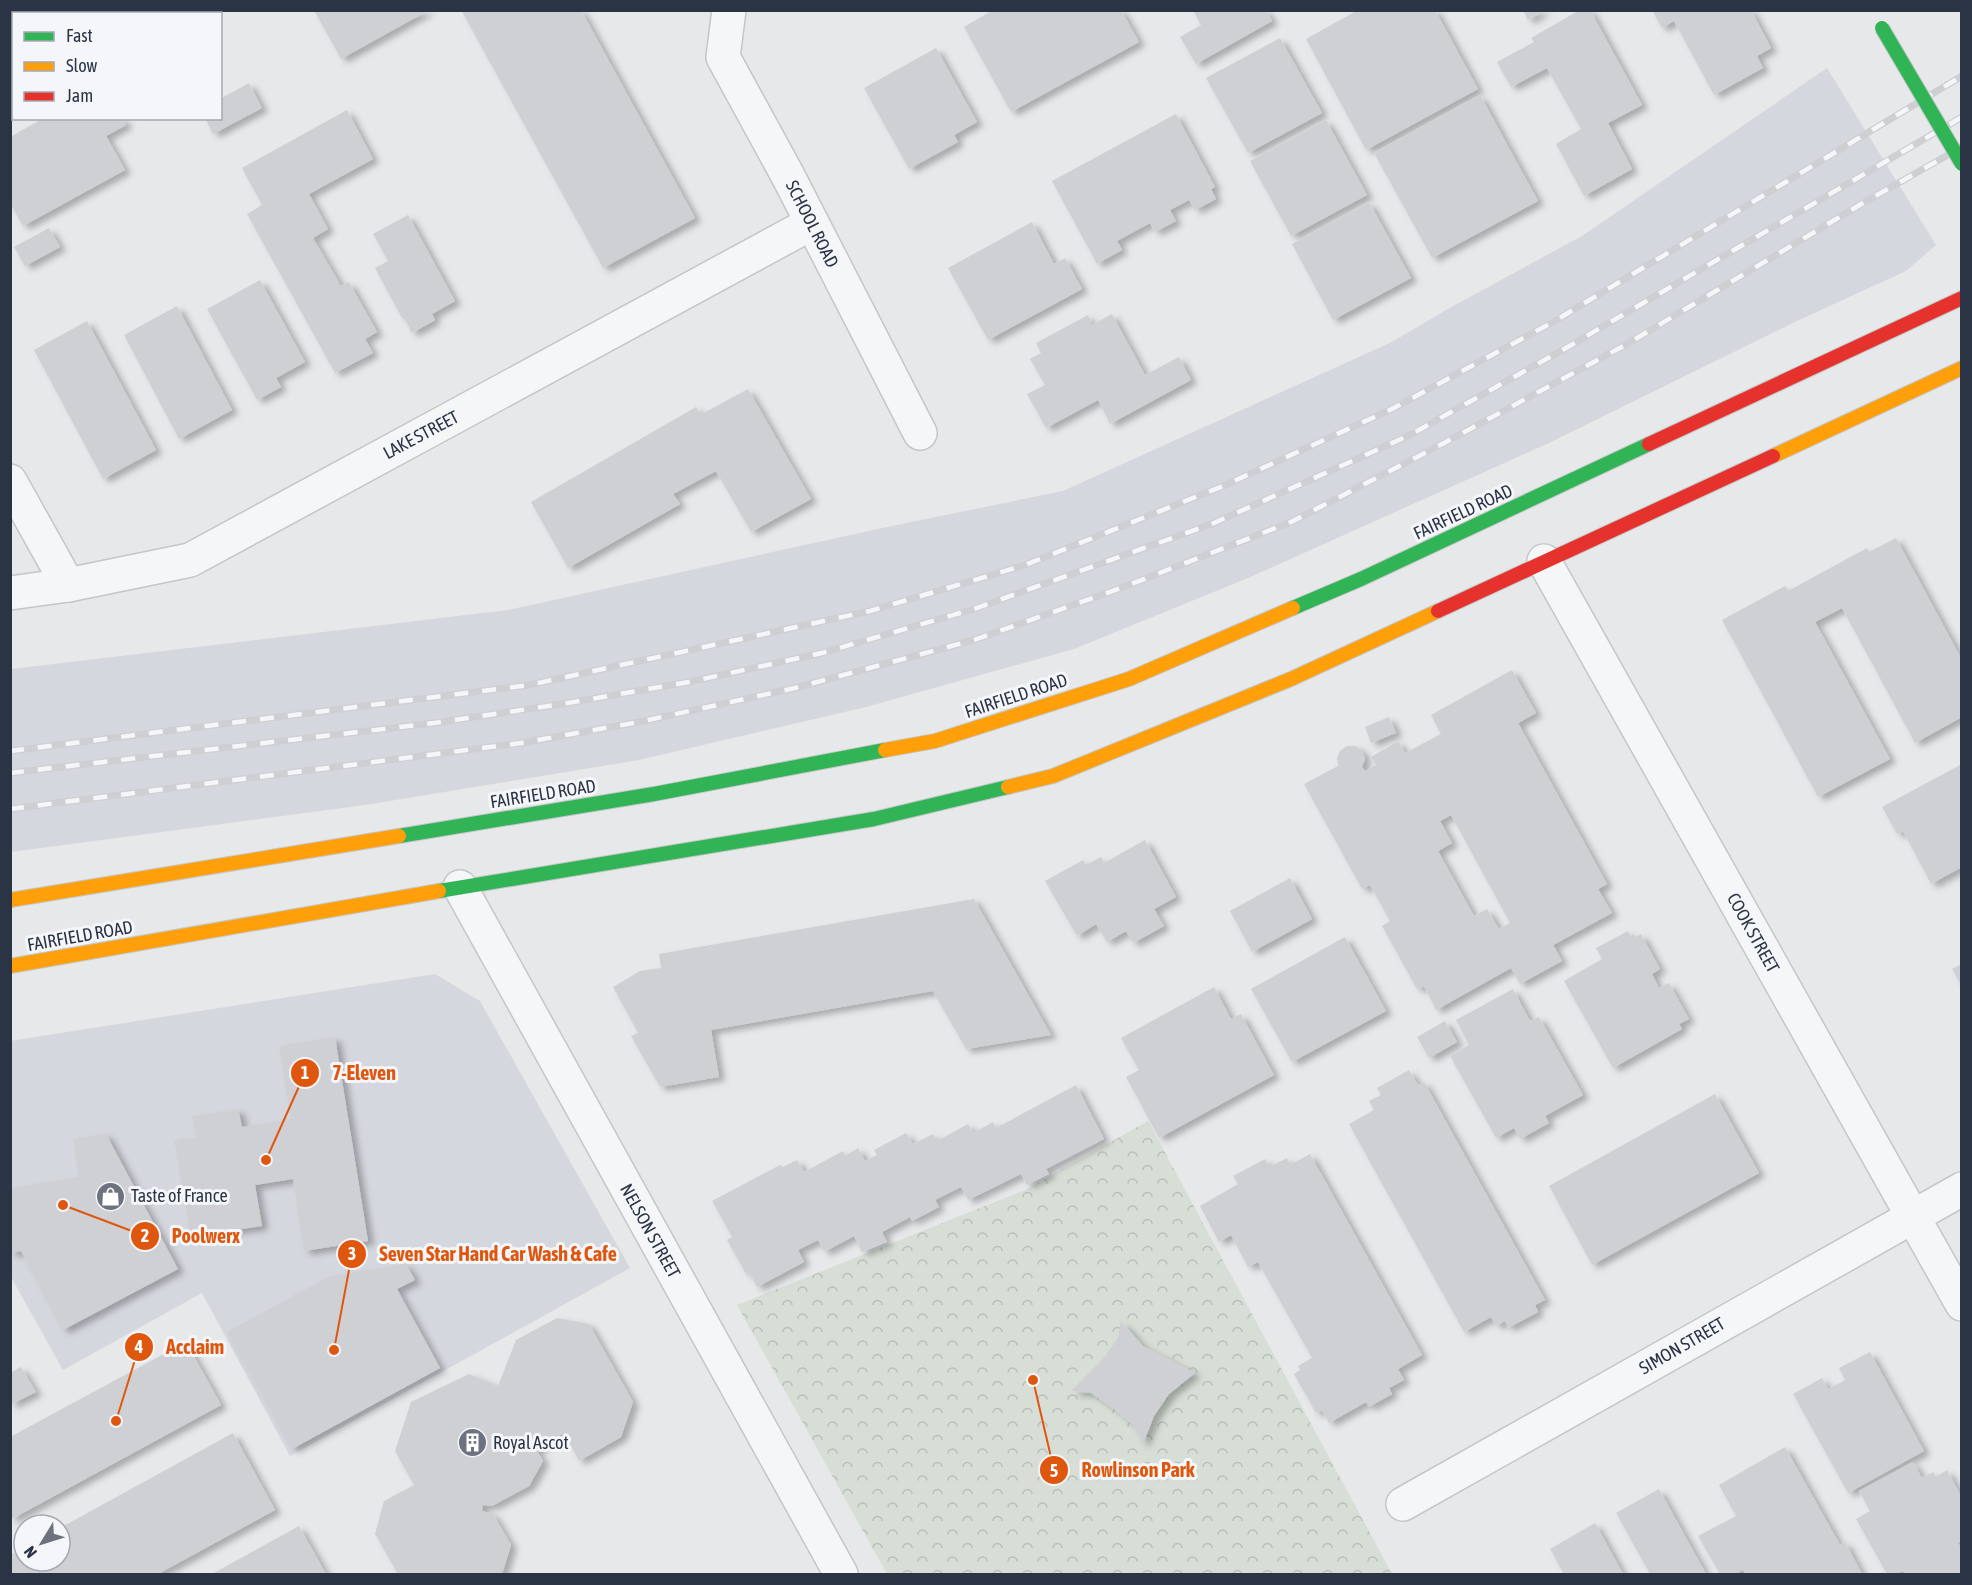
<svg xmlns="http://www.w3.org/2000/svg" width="1972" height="1585" font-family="'Asap Condensed',sans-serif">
<defs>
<pattern id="park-crowns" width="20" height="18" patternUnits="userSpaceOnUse" patternTransform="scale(1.5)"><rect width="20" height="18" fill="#d6ded6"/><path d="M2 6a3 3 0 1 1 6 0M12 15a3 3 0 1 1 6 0" fill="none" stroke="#b8bfb9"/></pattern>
<filter id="shadow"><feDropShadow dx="6" dy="4" stdDeviation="3" flood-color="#0004"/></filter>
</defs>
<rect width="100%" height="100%" fill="#e6e8ea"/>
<g fill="#d4d7dd">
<path d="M1827 68 1936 245 1906 271 1797 321 1549 443 1248 578 1074 649 866 707 639 760 365 805 11 852V669L508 610 887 527 1063 491 1392 342 1446 310 1582 236Z"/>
<path d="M435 974 480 1001 630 1268 290 1456 202 1293 63 1370 11 1277 10 1041Z"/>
</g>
<path fill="url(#park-crowns)" d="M1148 1121 1392 1574H887L737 1305 1025 1190Z"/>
<g fill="#ced0d3" fill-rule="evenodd" filter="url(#shadow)">
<path d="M314 10H429L341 59Z"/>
<path d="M461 10H581L695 218 603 268Z"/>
<path d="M993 10H1121L1139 42 1011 112 964 27Z"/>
<path d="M1193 10H1266L1272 21 1196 64 1180 37 1201 25Z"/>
<path d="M1358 10H1435L1478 89 1366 150 1306 39Z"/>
<path d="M1523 10H1545L1528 20Z"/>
<path d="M1580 10H1590L1642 105 1608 123 1632 169 1584 196 1556 144 1581 129 1547 68 1511 87 1497 62 1534 42 1531 38Z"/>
<path d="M1652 10H1751L1771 48 1757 56 1763 68 1714 95 1674 21 1662 28Z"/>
<path d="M14 16V105L10 106V18Z"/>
<path d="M1280 38 1322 113 1248 153 1206 78Z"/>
<path d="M936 48 977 122 954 135 958 142 909 169 864 88Z"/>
<path d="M249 83 262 108 213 134 205 118H220V99Z"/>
<path d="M1480 95 1538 201 1432 258 1374 153Z"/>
<path d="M347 110 373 159 309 194 328 229 313 238 341 286 349 282 377 332 365 339 373 353 335 373 247 214 262 205 242 168Z"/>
<path d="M1176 114 1215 187 1211 189 1216 199 1195 210 1189 200 1170 210 1176 221 1155 232 1150 223 1117 241 1122 250 1097 264 1052 181Z"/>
<path d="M44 118H61L62 121 67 118H123L126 125 106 136 125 170 23 226 10 203V137Z"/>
<path d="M1326 120 1367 195 1291 236 1250 161Z"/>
<path d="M1369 202 1411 278 1333 320 1292 244Z"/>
<path d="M408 215 455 301 432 314 435 320 412 333 404 318H402L375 268 388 261 373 234Z"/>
<path d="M1032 222 1054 264 1065 258 1082 289 988 340 948 268Z"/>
<path d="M49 228 60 247 25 266 14 247Z"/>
<path d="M260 280 305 362 276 378 281 387 257 400 207 309Z"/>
<path d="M177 306 232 410 179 439 124 335Z"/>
<path d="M1112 314 1145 375 1179 357 1191 380 1110 424 1098 400 1046 428 1027 394 1045 385 1030 359 1041 353 1036 343 1088 315 1092 325Z"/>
<path d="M87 321 156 450 103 479 34 350Z"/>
<path d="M748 389 811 499 751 532 716 471 673 494 680 504 568 568 531 502 696 407 700 415Z"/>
<path d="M1896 538 1962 660V717L1915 743 1842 608 1815 622 1890 759 1818 797 1722 620 1785 586 1788 591 1867 548 1869 552Z"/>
<path d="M1512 670 1536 713 1518 723 1607 884 1598 889 1612 913 1553 945 1562 961 1520 984 1511 968 1436 1010 1424 986 1417 989 1382 926 1390 921 1370 885 1362 889 1304 784 1338 766 1337 758 1340 751 1347 746H1355L1362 751 1365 759 1362 767 1365 771 1376 765 1371 757 1398 741 1405 753 1441 734 1431 715ZM1451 815 1510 923 1499 929 1487 909 1474 916 1438 851 1452 843 1440 821Z"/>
<path d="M1389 717 1396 733 1371 743 1365 727Z"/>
<path d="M1962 764V867L1931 884 1903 831 1897 834 1882 807Z"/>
<path d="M1145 840 1176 897 1154 909 1164 926 1133 943 1126 931 1107 942 1096 924 1077 936 1045 881 1083 860 1086 865 1101 857 1104 863Z"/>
<path d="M1290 878 1312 919 1252 952 1230 911Z"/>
<path d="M974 899 1051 1035 966 1049 933 991 711 1030 719 1077 660 1087 631 1036 638 1033 613 987 640 971 661 968 659 954Z"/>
<path d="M1628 931 1632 939 1641 934 1660 969 1652 974 1659 988 1669 983 1689 1019 1679 1024 1682 1029 1613 1068 1564 981 1602 959 1596 948Z"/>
<path d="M1345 937 1386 1011 1292 1062 1251 989Z"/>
<path d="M1962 964V987L1952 969Z"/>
<path d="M1214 987 1231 1019 1241 1014 1274 1075 1159 1138 1126 1077 1139 1070 1121 1038Z"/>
<path d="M1513 989 1530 1021 1539 1017 1583 1095 1545 1116 1549 1123 1520 1139 1514 1128 1496 1138 1450 1056 1469 1045 1456 1020Z"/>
<path d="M1445 1021 1457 1042 1429 1058 1417 1037Z"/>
<path d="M335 1037 368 1241 304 1251 293 1179 255 1185 262 1226 191 1237 174 1140 196 1138 192 1116 238 1109 242 1127 291 1119 279 1046Z"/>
<path d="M1409 1070 1418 1085 1424 1082 1545 1300 1535 1305 1538 1312 1508 1328 1505 1321 1496 1326 1491 1317 1464 1332 1349 1124 1374 1110 1369 1101 1381 1095 1377 1088Z"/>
<path d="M1076 1085 1104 1139 1046 1169 1049 1174 1027 1185 1021 1174 968 1200 961 1187 935 1200 939 1207 912 1221 910 1217 882 1232 887 1242 862 1252 854 1236 824 1252 818 1240 798 1250 804 1262 757 1287 749 1272 746 1274 727 1240 732 1237 712 1201 780 1165 783 1167 797 1160 804 1172 843 1151 845 1156 858 1148 865 1161 877 1155 874 1150 906 1133 913 1144 933 1134 937 1141 968 1124 973 1133 993 1122 996 1128Z"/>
<path d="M1715 1094 1759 1173 1592 1265 1549 1186Z"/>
<path d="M106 1134 178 1269 63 1330 21 1251 10 1253V1188L79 1177 73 1139Z"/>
<path d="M1310 1154 1422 1355 1398 1369 1404 1380 1389 1388 1392 1394 1369 1407 1366 1402 1329 1423 1322 1410 1316 1413 1294 1374 1300 1370 1298 1366 1312 1358 1258 1262 1248 1267 1231 1235 1219 1242 1200 1206 1238 1184 1233 1176 1265 1159 1269 1167 1287 1158 1290 1165Z"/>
<path d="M406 1264 415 1280 397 1289 440 1368 292 1449 227 1332 330 1276Z"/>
<path d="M557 1318 589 1324 633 1402 621 1437 579 1461 564 1433 536 1449 543 1461 529 1486 492 1506 483 1505 482 1511 493 1514 511 1545 502 1574H398L375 1534 384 1501 414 1485 395 1451 411 1402 469 1374 498 1386 516 1340Z"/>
<path d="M1121 1321 1143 1346 1195 1373 1169 1394 1154 1416 1143 1444 1133 1425 1114 1409 1091 1393 1071 1391 1102 1360 1118 1338Z"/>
<path d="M186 1342 221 1405 10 1520V1437Z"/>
<path d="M1870 1352 1924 1451 1848 1493 1793 1394 1822 1378 1828 1389 1845 1380 1839 1368Z"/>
<path d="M21 1367 36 1392 10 1405V1373Z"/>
<path d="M233 1433 275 1510 158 1574H10V1555L24 1548V1561H60V1528Z"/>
<path d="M1785 1447 1840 1545 1845 1542 1862 1574H1745L1743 1570 1734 1574H1720L1698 1536 1736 1516 1719 1485Z"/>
<path d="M1913 1462 1922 1478 1933 1472 1936 1477 1947 1470 1962 1498V1541L1958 1543 1962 1549V1574H1905L1903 1571 1895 1574H1887L1856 1519 1870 1511 1859 1491Z"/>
<path d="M1659 1489 1706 1574H1650L1616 1513Z"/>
<path d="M1595 1523 1623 1574H1564L1550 1549Z"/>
<path d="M299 1526 326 1574H212Z"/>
</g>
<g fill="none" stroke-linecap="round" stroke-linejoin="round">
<defs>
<g id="street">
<path d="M729 10 723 57 788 176 920 433"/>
<path d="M10 481 68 585"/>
<path d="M1544 561 1962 1304"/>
<path d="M10 593 68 585 190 560 812 223"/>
<path d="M460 887 841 1574"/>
<path d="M1403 1504 1962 1189"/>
</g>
<g id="fast">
<path d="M1293 608 1361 579 1649 444"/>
<path d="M399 836 654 794 885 750"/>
<path d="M439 891 874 819 1008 787"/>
</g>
<g id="slow">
<path d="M1773 456 1962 368"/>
<path d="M885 750 935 741 1129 679 1293 608"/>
<path d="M1008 787 1053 776 1291 679 1438 611"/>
<path d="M10 900 399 836"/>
<path d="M10 966 439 891"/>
</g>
<g id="jam">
<path d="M1649 444 1962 298"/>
<path d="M1438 611 1773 456"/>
</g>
</defs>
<use href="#street" stroke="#c4c6c8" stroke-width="36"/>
<use href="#fast" stroke="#c4c6c8" stroke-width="16"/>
<use href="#slow" stroke="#c4c6c8" stroke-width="16"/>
<use href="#jam" stroke="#c4c6c8" stroke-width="16"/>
<use href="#street" stroke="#f5f6f7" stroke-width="33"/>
<use href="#fast" stroke="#30b455" stroke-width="14"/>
<use href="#slow" stroke="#ff9f0a" stroke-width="14"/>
<use href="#jam" stroke="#e5322d" stroke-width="14"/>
<defs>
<g id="rail">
<path d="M10 751 529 685 870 611 1025 565 1223 486 1392 409 1553 322 1962 76"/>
<path d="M10 773 434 723 562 704 689 682 822 653 974 609 1214 523 1410 435 1566 348 1962 117"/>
<path d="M10 809 521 743 639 722 795 688 974 640 1121 588 1291 522 1446 442 1627 344 1863 203 1962 147"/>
</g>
</defs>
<use href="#rail" stroke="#cecfd2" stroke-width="7"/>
<use href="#rail" stroke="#f4f6f9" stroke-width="4.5" stroke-dasharray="14" stroke-linecap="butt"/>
<defs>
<path id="fast-bridge" d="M1882 28 1962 164"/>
</defs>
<use href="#fast-bridge" stroke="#c4c6c8" stroke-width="16" stroke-linecap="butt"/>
<use href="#fast-bridge" stroke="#30b455" stroke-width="14"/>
</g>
<defs>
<symbol id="shop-disc" viewBox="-11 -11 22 22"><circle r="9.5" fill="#6c737f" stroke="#f4f6f9"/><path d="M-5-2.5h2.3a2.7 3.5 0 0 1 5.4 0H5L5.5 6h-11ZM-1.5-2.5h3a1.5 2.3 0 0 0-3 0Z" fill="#fff"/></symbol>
<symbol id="building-disc" viewBox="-11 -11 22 22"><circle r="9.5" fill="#6c737f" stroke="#f4f6f9"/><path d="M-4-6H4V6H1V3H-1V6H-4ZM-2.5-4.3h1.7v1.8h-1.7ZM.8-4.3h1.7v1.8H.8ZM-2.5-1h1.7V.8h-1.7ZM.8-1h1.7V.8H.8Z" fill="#fff"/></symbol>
</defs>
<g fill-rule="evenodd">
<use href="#shop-disc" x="94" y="1180" width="33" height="33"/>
<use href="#building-disc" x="456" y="1426" width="33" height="33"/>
</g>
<g text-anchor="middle" stroke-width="6" stroke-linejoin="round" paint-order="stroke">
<g font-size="18" fill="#2b3445" stroke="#f4f6f9">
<text transform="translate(812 224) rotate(63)" y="6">SCHOOL ROAD</text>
<text transform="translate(421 435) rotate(-28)" y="6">LAKE STREET</text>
<text transform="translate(1463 512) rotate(-25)" y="6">FAIRFIELD ROAD</text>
<text transform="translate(1016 696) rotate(-18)" y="6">FAIRFIELD ROAD</text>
<text transform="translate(543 794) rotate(-9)" y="6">FAIRFIELD ROAD</text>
<text transform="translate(1753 933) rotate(61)" y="6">COOK STREET</text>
<text transform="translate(80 936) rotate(-10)" y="6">FAIRFIELD ROAD</text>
<text transform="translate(650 1231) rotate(61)" y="6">NELSON STREET</text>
<text transform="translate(1682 1346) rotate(-30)" y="6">SIMON STREET</text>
</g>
<g font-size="18" fill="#2b3445" stroke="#f4f6f9" text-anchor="start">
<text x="131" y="1202">Taste of France</text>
<text x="493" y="1449">Royal Ascot</text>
</g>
</g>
<path fill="none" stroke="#df570f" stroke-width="2" d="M266 1160L305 1073M63 1205L145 1236M334 1350L352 1254M116 1421L139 1347M1033 1380L1054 1470"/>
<g fill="#df570f" stroke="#f4f6f9" stroke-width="2">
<circle cx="266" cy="1160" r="6"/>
<circle cx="63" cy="1205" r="6"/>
<circle cx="334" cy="1350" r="6"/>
<circle cx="116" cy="1421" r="6"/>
<circle cx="1033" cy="1380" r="6"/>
<circle cx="305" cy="1073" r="15"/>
<circle cx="145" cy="1236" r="15"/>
<circle cx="352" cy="1254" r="15"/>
<circle cx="139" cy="1347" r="15"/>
<circle cx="1054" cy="1470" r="15"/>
</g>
<g font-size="18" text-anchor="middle" font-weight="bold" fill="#fff">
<text x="305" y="1079">1</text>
<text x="145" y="1242">2</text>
<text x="352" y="1260">3</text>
<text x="139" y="1353">4</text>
<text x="1054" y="1477">5</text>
</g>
<g font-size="20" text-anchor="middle" font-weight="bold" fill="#df570f" stroke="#f4f6f9" stroke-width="6" stroke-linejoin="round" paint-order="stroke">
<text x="364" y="1080">7-Eleven</text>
<text x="206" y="1243">Poolwerx</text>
<text x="498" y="1261">Seven Star Hand Car Wash &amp; Cafe</text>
<text x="195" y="1354">Acclaim</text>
<text x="1138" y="1477">Rowlinson Park</text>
</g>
<rect width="1972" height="1585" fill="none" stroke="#2b3445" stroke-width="24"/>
<rect x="12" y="12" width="210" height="108" fill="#f4f6f9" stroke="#a4a8b1" stroke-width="1.5"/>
<rect x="24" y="32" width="30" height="9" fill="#30b455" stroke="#a4a8b1" stroke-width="1.5"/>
<text x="66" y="42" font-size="18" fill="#2b3445">Fast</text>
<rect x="24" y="62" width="30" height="9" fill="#ff9f0a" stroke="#a4a8b1" stroke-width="1.5"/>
<text x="66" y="72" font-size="18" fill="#2b3445">Slow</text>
<rect x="24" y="92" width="30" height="9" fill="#e5322d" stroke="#a4a8b1" stroke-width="1.5"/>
<text x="66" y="102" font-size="18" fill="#2b3445">Jam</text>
<g transform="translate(42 1543) rotate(232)"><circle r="28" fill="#f4f6f9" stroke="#a4a8b1" stroke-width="1.5"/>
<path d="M0-4.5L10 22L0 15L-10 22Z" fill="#6c737f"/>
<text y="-9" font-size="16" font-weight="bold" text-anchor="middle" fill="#2b3445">N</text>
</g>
</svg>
